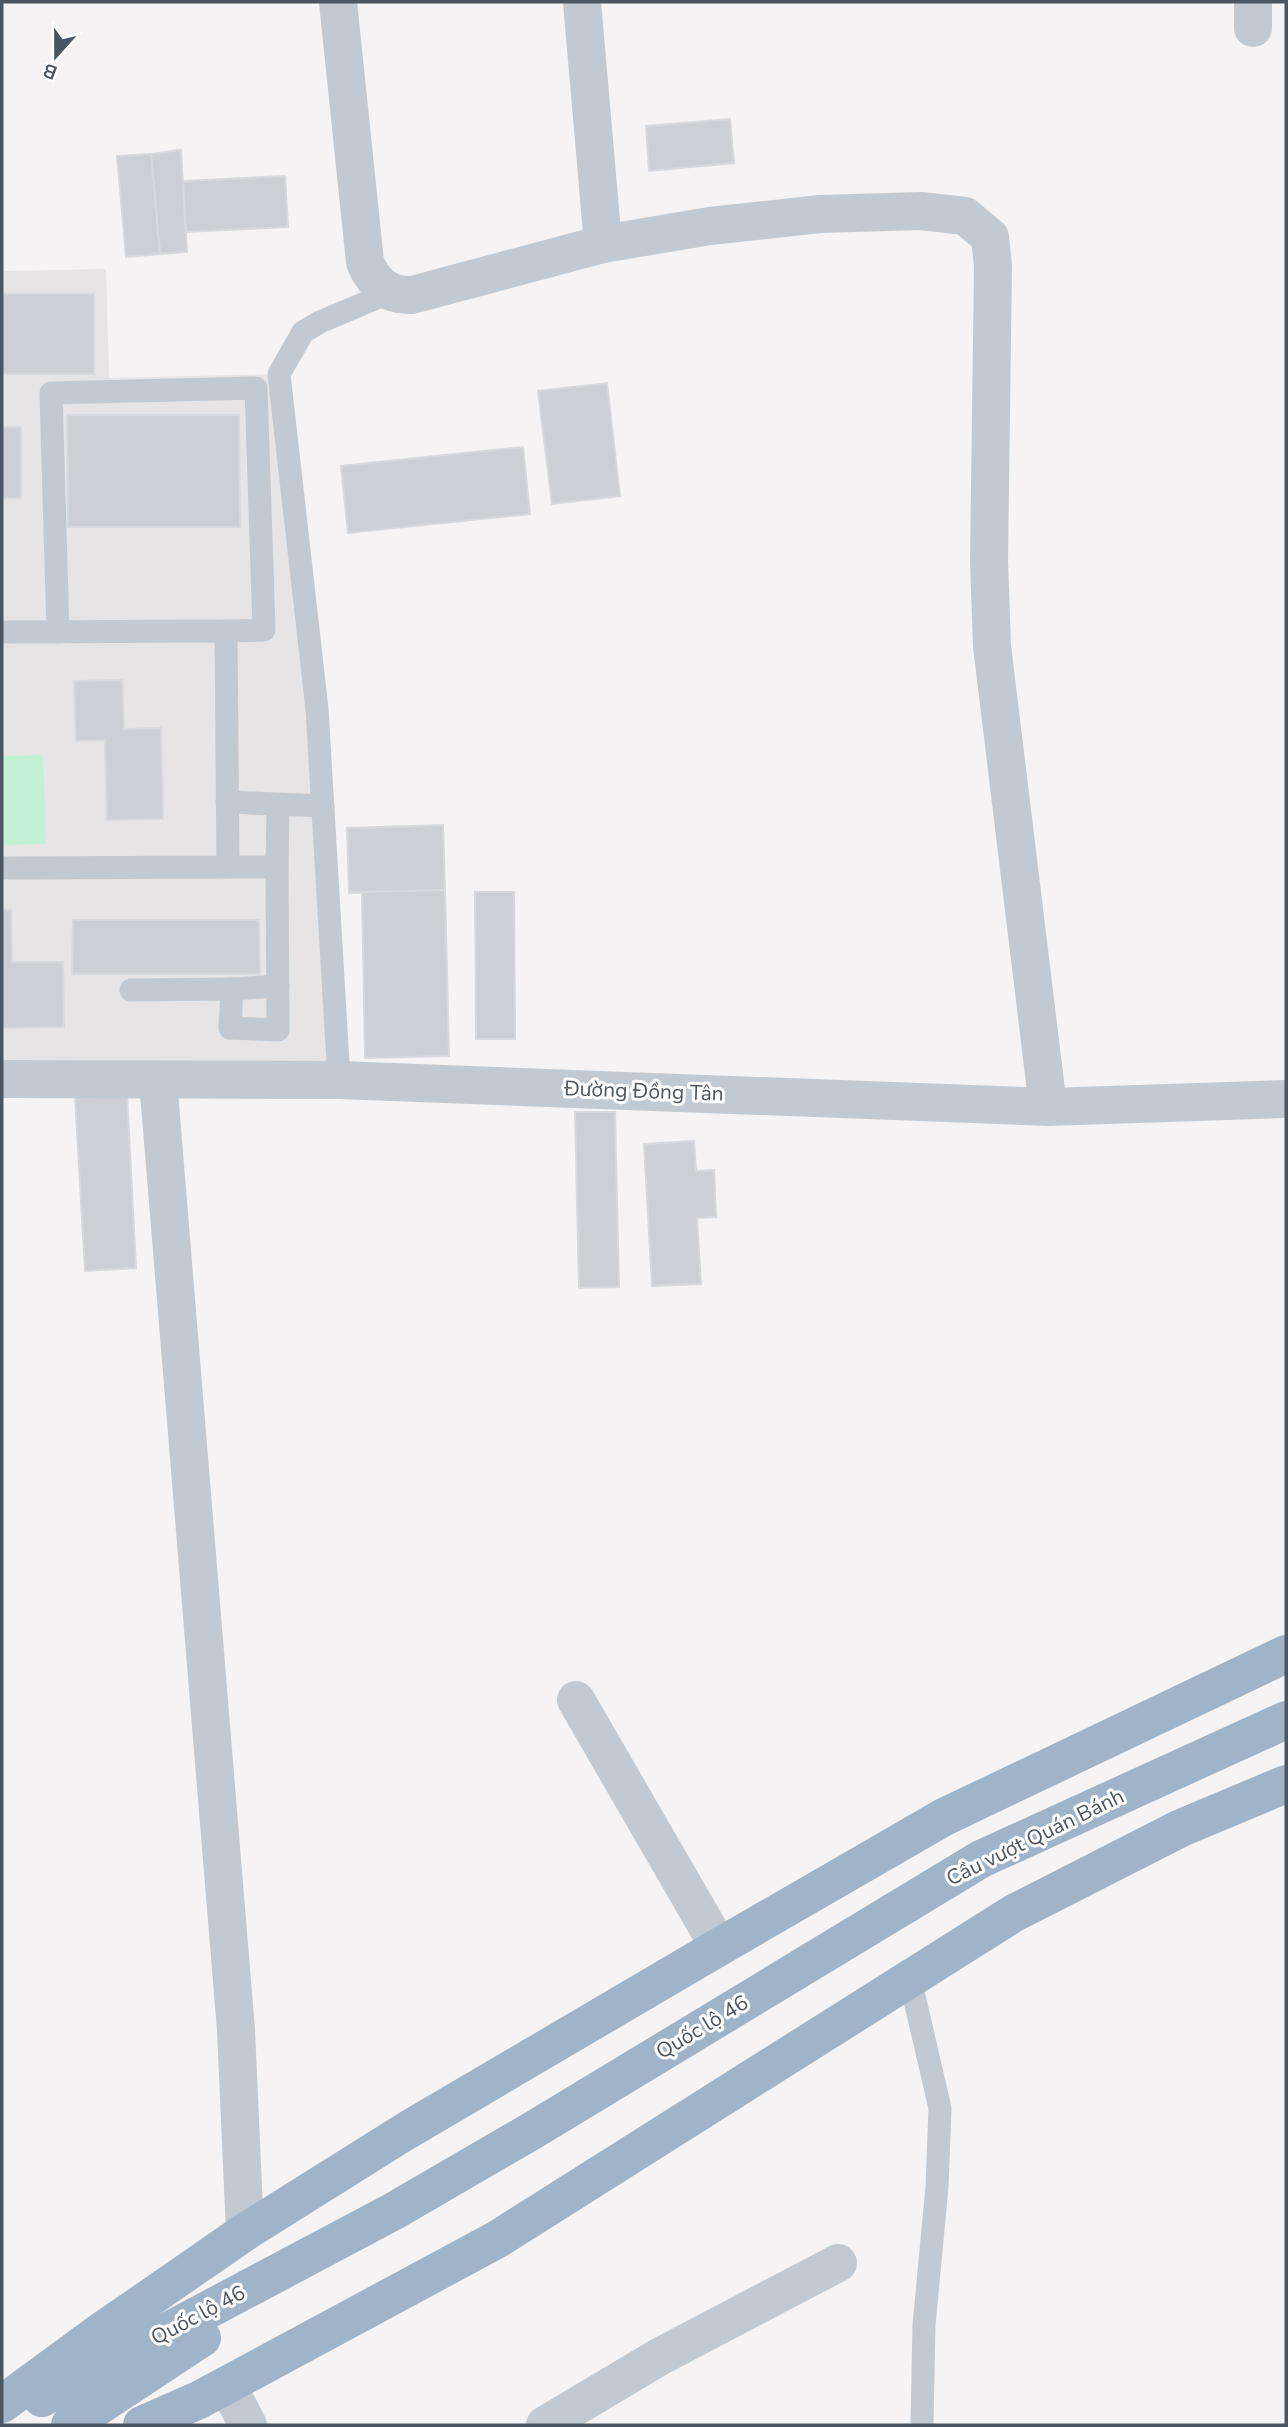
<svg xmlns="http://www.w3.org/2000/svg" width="1288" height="2427" font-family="'Nunito Sans',sans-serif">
<rect width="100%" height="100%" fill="#f5f3f3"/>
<path fill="#e6e4e5" d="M106 269 109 378 279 374 339 1080 2 1077V271Z"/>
<path fill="#c3f1d5" d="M43 755 46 844 2 845V756Z"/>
<g fill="#cdcfd5" stroke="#d7d9de" stroke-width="2">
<path d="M730 119 734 163 649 171 646 126Z"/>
<path d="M181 150 187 252 160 254 151 154Z"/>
<path d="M151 154 160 254 126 257 117 156Z"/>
<path d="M285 176 288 227 186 232 183 181Z"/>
<path d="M2 294H94V374H2V399Z"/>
<path d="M607 383 620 496 552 504 538 391Z"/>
<path d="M67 415H239L240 527H68Z"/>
<rect x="2" y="427" width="19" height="71"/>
<path d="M523 447 530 514 348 533 341 466Z"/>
<path d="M122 680 124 729 161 728 163 819 107 820 105 740 76 741 74 681Z"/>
<path d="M443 825 445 890 349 893 347 828Z"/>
<path d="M445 890 449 1056 365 1058 362 892Z"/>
<path d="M475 892H514L515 1039H476Z"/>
<path d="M2 910H11L12 962H63L64 1027 2 1028Z"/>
<path d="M73 920H259L260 974H72Z"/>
<path d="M127 1094 136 1268 85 1271 75 1097Z"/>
<path d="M575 1112H615L619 1287 579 1288Z"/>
<path d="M694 1141 696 1171 714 1170 716 1217 697 1218 701 1284 652 1286 644 1144Z"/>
</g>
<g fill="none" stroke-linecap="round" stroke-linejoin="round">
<g stroke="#c1cad2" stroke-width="23">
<path d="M2 632 226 631 228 867 2 868"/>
<path d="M58 632 51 393 256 388 264 630 226 631"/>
<path d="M227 802 323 806"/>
<path d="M228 867H277L278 805"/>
<path d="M232 989 278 986"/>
<path d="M131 990 232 989 230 1028 278 1030 277 867"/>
<path d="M339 1080 317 709 279 374 303 332 320 322 391 292"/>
<path d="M910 1979 940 2108 937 2187 924 2325 922 2425"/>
</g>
<g stroke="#c1cad2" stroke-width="38">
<path d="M338 2 365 262C374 284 388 296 412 295L603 244 710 226 820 214 921 211 965 216 990 237 993 266 989 561 992 646 1048 1107"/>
<path d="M582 2 603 244"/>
<path d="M1253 2V28"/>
<path d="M2 1079 339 1080 1048 1107 1286 1099"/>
<path d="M158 1080 236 2030 245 2232"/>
<path d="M576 1700 719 1947"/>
<path d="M227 2385 248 2425"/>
<path d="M545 2425 659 2357 838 2263"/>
</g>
<g stroke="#9fb4c9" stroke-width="38">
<path d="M42 2398 394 2211 535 2129 981 1859 1286 1720"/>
<path d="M2 2404 96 2335 245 2232 406 2131 719 1947 944 1817 1286 1654"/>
<path d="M70 2425 202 2338"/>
<path d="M142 2425 199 2400 496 2240 1014 1913 1181 1828 1286 1784"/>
</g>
</g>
<g text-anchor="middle" stroke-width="6" stroke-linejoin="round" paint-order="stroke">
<g font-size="21" fill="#4a5661" stroke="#fff">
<text transform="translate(644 1091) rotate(2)" y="7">Đường Đồng Tân</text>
<text transform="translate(1035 1837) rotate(-26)" y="7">Cầu vượt Quán Bánh</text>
<text transform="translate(702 2027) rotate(-31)" y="7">Quốc lộ 46</text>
<text transform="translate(198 2315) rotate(-28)" y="7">Quốc lộ 46</text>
</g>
</g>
<rect width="1288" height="2427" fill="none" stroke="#4a5661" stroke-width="7"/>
<g transform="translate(56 56) rotate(201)" stroke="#ffffff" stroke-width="5" paint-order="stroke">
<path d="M0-5L12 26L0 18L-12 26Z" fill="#4a5661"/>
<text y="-10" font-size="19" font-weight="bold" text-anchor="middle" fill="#4a5661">B</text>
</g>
</svg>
